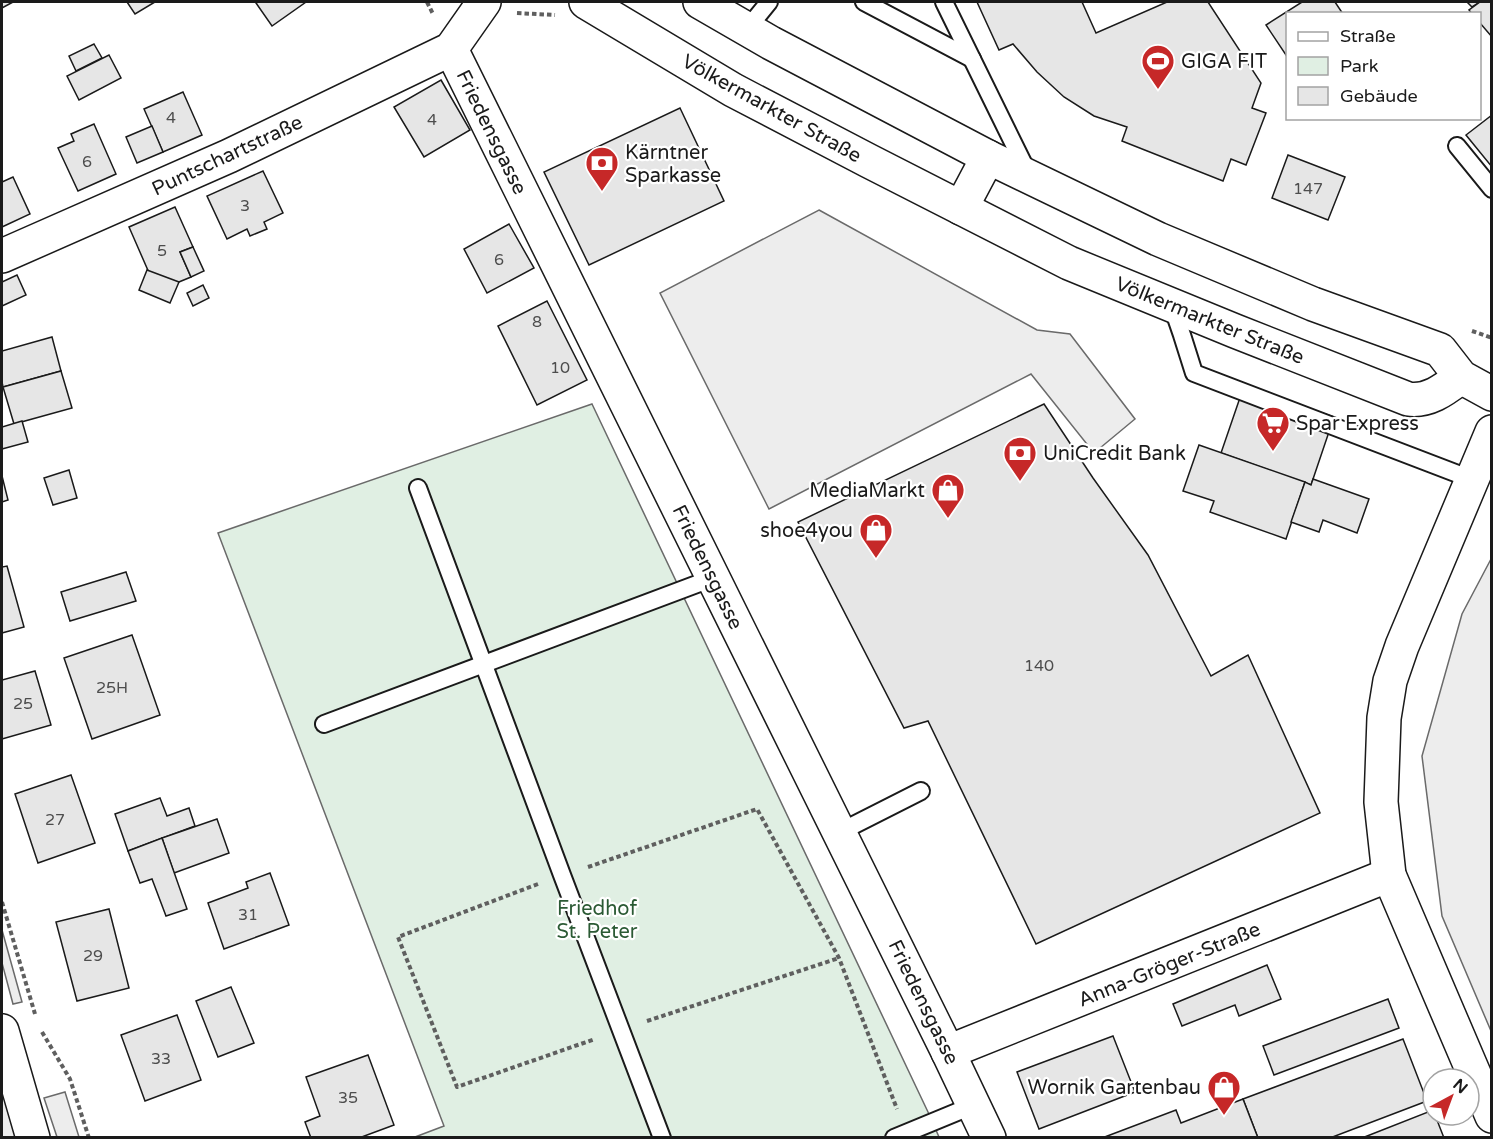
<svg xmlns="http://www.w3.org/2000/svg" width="1493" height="1139" font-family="'Varela Round',sans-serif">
<rect width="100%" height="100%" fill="#fff"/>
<path fill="#e0efe3" stroke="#6a6a6a" stroke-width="1.5" d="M592 404 928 1112 939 1137H415L444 1126 218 533Z"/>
<g fill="#ededed" stroke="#6a6a6a" stroke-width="1.5">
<path d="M819 210 1037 330 1070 334 1135 419 1094 453 1031 374 769 509 660 293Z"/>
<path d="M1491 559V1031L1442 916 1422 756 1462 614Z"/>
<path d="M2 930 22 1002 13 1004 2 963Z"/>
<path d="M2 1085 17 1137H2Z"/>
<path d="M65 1092 79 1137H57L44 1098Z"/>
</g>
<g fill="#e6e6e6" stroke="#1a1a1a" stroke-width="1.5">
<path d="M2 2H13L2 8Z"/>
<path d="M127 2H155L135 14Z"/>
<path d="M258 2H306L272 26 256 3Z"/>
<path d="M977 2H1082L1096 33 1167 2H1208L1261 83 1252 108 1266 113 1246 165 1231 159 1223 181 1122 141 1127 127 1094 116 1064 97 1037 72 1013 44 999 50Z"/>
<path d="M1302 2H1335L1343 14H1288V58L1266 25Z"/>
<path d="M1467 2H1480L1472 7Z"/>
<path d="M1480 2H1492V37L1480 23V14H1472L1469 10Z"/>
<path d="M94 44 102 58 76 71 69 56Z"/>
<path d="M109 55 121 78 79 100 67 76Z"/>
<path d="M441 80 470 130 424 157 394 107Z"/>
<path d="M183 92 202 135 163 152 144 109Z"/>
<path d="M680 108 724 201 589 265 544 172Z"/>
<path d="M1492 115V167L1466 135Z"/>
<path d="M94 124 116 174 78 191 58 148 74 141 71 134Z"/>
<path d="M152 126 163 152 137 163 126 137Z"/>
<path d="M1288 155 1345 177 1328 220 1272 198Z"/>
<path d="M263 171 283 213 264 222 267 229 250 236 247 229 227 239 207 196Z"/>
<path d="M13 177 30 214 2 227V182Z"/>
<path d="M175 207 193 247 180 252 191 277 157 291 129 227Z"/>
<path d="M509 224 534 268 487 293 464 249Z"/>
<path d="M193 247 204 271 191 277 180 252Z"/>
<path d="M147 270 179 282 170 303 139 290Z"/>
<path d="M17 275 26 295 2 306V282Z"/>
<path d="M203 285 209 298 193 306 187 293Z"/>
<path d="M547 301 587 380 537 405 498 326Z"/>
<path d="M52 337 61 371 3 387 2 382V351Z"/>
<path d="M61 371 72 408 14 424 3 387Z"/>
<path d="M1244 386 1334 417 1311 485 1221 453Z"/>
<path d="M1044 404 1093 478 1148 555 1211 676 1248 655 1320 813 1036 944 928 721 904 728 798 522Z"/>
<path d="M22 421 28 442 2 449V427Z"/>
<path d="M1199 445 1305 482 1286 539 1210 512 1214 501 1183 491Z"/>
<path d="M69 470 77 498 53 505 44 478Z"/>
<path d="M2 476 8 500 2 502Z"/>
<path d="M1313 479 1369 499 1357 533 1323 520 1319 532 1291 522 1305 482 1311 485Z"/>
<path d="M7 566 24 627 2 633V567Z"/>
<path d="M126 572 136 601 70 621 61 592Z"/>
<path d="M132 635 160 715 92 739 64 658Z"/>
<path d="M35 671 51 725 2 739V680Z"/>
<path d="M71 775 95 843 38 863 15 794Z"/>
<path d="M160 798 167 816 189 808 195 826 128 851 115 814Z"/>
<path d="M217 819 229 853 174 873 162 838Z"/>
<path d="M162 838 187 909 166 916 152 879 140 883 128 851Z"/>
<path d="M270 873 289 925 224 949 208 903 248 888 246 882Z"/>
<path d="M109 909 129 988 77 1001 56 922Z"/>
<path d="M1267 965 1281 999 1239 1016 1235 1005 1182 1026 1173 1004Z"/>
<path d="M231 987 254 1043 218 1057 196 1001Z"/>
<path d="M1388 999 1399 1028 1274 1075 1263 1046Z"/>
<path d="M177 1015 201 1080 145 1101 121 1035Z"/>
<path d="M1113 1036 1135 1092 1039 1129 1017 1072Z"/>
<path d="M1403 1039 1427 1101 1330 1138H1258L1243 1099Z"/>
<path d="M368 1055 394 1125 359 1138H311L305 1122 320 1116 306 1077Z"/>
<path d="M1243 1099 1258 1138H1102L1176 1110 1181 1123Z"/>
<path d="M1433 1110V1115H1435L1444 1138H1362Z"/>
</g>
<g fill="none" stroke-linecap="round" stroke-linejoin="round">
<defs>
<g id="service">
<path d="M864 2 972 59"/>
<path d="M944 2 1028 173"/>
<path d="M747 29 769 2"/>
<path d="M1457 146 1492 189"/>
<path d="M1172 306 1182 335 1194 373 1471 479"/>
<path d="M418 488 562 875 662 1138"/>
<path d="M324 724 713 578"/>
<path d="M840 832 921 791"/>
<path d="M894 1138 974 1105"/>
</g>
<g id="minor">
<path d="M451 49 948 1052 989 1138"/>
<path d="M2 256 229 156 451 49 484 2"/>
<path d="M1492 432 1402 646 1390 681 1384 718 1381 802 1389 875 1492 1116"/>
<path d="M2 1031 33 1138"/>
<path d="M948 1052 1389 875"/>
</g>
<g id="primary">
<path d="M586 2 733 90 869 161 1069 263 1235 331 1408 399C1429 402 1445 389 1461 377"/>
<path d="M700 2 771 43 988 157 1158 239 1313 304 1440 350 1461 377 1492 394"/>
<path d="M961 208 988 157"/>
</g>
</defs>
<use href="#service" stroke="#1a1a1a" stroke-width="20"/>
<use href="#minor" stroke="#1a1a1a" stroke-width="36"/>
<use href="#primary" stroke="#1a1a1a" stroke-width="36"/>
<g stroke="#5f5f5f" stroke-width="4" stroke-dasharray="4.5 3" stroke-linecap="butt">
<path d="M427 2 433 14"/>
<path d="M517 13 555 15"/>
<path d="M1472 331 1492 338"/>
<path d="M588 867 757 809 839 958 897 1109"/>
<path d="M538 884 398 937 457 1087 595 1039"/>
<path d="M2 902 35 1014"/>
<path d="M647 1021 839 958"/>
<path d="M42 1032 70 1079 89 1138"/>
</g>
<use href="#service" stroke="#fff" stroke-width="16"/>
<use href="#minor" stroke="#fff" stroke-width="33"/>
<use href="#primary" stroke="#fff" stroke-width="33"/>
</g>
<defs>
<symbol id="stadium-pin" viewBox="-11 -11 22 30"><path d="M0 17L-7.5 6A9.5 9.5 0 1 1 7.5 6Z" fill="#c62828" stroke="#fff"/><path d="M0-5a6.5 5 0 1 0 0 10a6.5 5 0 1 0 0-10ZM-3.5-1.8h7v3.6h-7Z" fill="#fff"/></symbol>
<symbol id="bank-pin" viewBox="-11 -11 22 30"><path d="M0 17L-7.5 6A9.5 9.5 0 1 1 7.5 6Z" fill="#c62828" stroke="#fff"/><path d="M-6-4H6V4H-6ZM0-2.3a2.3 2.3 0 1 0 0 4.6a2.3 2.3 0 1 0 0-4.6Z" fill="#fff"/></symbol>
<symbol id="supermarket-pin" viewBox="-11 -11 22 30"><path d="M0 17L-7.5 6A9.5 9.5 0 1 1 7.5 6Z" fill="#c62828" stroke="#fff"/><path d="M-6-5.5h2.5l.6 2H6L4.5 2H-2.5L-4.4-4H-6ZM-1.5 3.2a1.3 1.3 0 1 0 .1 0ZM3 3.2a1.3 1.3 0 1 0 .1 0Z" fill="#fff"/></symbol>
<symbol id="shop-pin" viewBox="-11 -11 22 30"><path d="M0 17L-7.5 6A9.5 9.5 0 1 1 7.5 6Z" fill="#c62828" stroke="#fff"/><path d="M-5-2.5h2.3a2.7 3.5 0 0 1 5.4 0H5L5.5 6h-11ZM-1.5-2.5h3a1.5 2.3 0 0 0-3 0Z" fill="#fff"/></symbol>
</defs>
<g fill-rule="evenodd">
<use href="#stadium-pin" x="1139" y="42" width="38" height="52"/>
<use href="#bank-pin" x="583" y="144" width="38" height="52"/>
<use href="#supermarket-pin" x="1254" y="404" width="38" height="52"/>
<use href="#bank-pin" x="1001" y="434" width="38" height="52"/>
<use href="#shop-pin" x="929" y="471" width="38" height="52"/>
<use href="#shop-pin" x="857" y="511" width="38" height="52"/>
<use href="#shop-pin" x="1205" y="1068" width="38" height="52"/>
</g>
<g text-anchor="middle" stroke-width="4.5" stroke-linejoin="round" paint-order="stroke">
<g font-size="16" fill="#4d4d4d">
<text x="171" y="123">4</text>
<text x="432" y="125">4</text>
<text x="87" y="167">6</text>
<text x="1308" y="194">147</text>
<text x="245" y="211">3</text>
<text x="162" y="256">5</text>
<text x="499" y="265">6</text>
<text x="537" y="327">8</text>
<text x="560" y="373">10</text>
<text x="1039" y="671">140</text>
<text x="112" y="693">25H</text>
<text x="23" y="709">25</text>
<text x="55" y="825">27</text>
<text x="248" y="920">31</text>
<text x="93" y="961">29</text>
<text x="161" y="1064">33</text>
<text x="348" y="1103">35</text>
</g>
<g font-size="20" fill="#1a1a1a" stroke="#fff" text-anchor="start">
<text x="1181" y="68">GIGA FIT</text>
<text x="625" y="159">Kärntner<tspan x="625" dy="23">Sparkasse</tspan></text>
<text x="1296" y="430">Spar Express</text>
<text x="1043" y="460">UniCredit Bank</text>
<text x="925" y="497" text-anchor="end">MediaMarkt</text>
<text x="853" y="537" text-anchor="end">shoe4you</text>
<text x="1201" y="1094" text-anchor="end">Wornik Gartenbau</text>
</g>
<g font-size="20" fill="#1a1a1a" stroke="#fff">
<text transform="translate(772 108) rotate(29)" y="7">Völkermarkter Straße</text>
<text transform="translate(492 132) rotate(64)" y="7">Friedensgasse</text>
<text transform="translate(227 155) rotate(-25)" y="7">Puntschartstraße</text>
<text transform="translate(1210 320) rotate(22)" y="7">Völkermarkter Straße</text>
<text transform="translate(708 567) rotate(64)" y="7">Friedensgasse</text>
<text transform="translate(1169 964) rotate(-22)" y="7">Anna-Gröger-Straße</text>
<text transform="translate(924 1002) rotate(64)" y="7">Friedensgasse</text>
</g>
<g font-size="20" fill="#2b5a34" stroke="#fff">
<text x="597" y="915">Friedhof<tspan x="597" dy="23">St. Peter</tspan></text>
</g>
</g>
<rect width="1493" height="1139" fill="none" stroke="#1a1a1a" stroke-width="6"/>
<rect x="1286" y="12" width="195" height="108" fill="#ffffff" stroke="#a3a3a3" stroke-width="1.5"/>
<rect x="1298" y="32" width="30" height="9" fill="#ffffff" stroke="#a3a3a3" stroke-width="1.5"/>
<text x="1340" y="42" font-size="18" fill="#1a1a1a">Straße</text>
<rect x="1298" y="57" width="30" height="18" fill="#e0efe3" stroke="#a3a3a3" stroke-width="1.5"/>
<text x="1340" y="72" font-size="18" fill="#1a1a1a">Park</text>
<rect x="1298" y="87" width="30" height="18" fill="#e6e6e6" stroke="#a3a3a3" stroke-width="1.5"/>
<text x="1340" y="102" font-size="18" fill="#1a1a1a">Gebäude</text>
<g transform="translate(1451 1097) rotate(41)"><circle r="28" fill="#ffffff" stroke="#a3a3a3" stroke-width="1.5"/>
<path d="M0-4.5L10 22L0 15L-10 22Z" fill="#c62828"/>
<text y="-9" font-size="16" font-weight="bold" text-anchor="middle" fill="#1a1a1a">N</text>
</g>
</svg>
